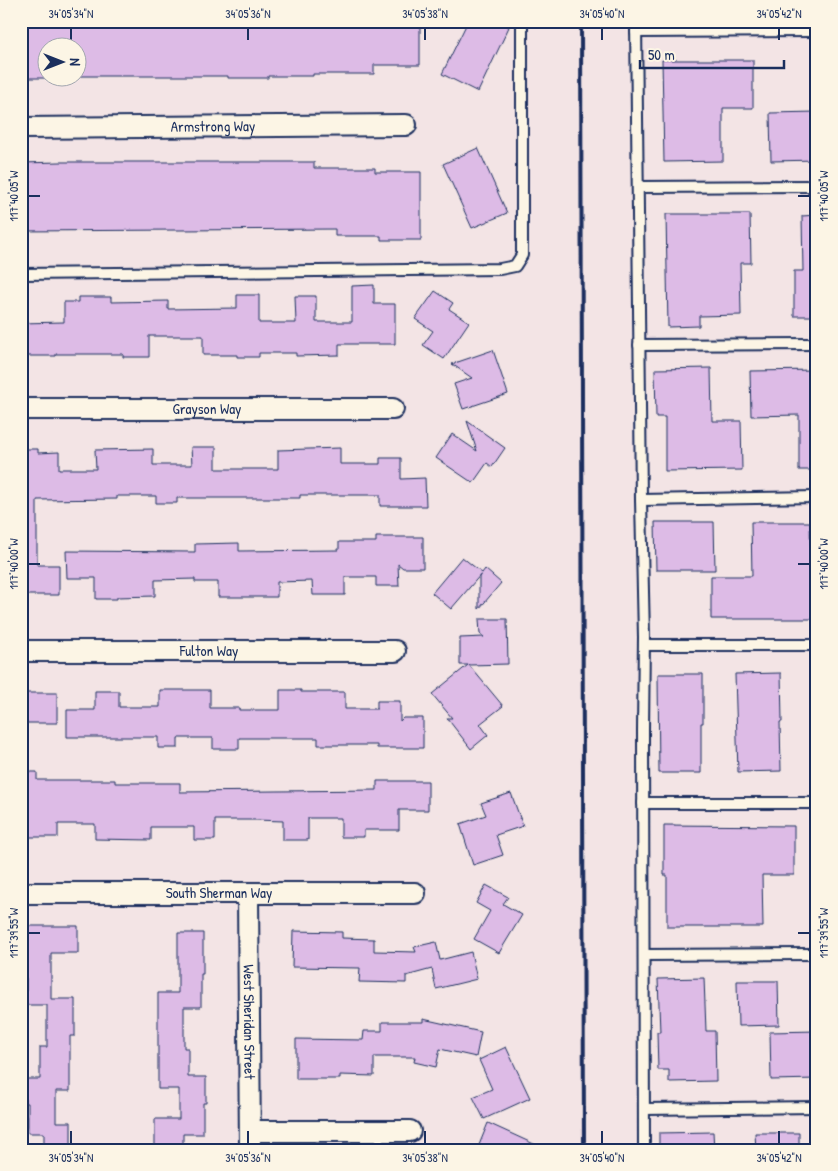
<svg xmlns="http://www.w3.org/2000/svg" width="838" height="1171" font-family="'Patrick Hand',sans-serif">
<rect width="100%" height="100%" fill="#f3e4e5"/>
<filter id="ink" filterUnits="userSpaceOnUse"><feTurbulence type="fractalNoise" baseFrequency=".02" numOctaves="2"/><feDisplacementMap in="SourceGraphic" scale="10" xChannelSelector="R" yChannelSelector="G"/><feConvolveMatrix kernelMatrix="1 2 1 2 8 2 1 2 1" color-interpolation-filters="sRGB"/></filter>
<g filter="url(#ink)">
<g fill="#ddbbe6" stroke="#1b2f5e">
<path d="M21 21H420V65H374V74H313V76H268V78H228V76H78V48H48V78H21Z"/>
<path d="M468 21H498L509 27 478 92 442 74Z"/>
<path d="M662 60H753V108H723V161L664 162Z"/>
<path d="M817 112V160L771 161 770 113Z"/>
<path d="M478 148 507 213 472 228 443 164Z"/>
<path d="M60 162H314V168H375V172H421V240H381V236H335V229L21 231V163Z"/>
<path d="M666 214H750L751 263H740L741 315 699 316V326L668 327Z"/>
<path d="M817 215V316H794V271H803L802 216Z"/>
<path d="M374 285V304H395V344H339V355L296 356V353H259V357H237V355H203V336H149V357H123V354H56V356H21V323L64 322V302H78V297H111V302L168 301V309L237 308V295H259V323H296L295 296H316V322H352V286Z"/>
<path d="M435 291 453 303 449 309 469 322 444 359 423 345 433 331 415 319Z"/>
<path d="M493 350 508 394 463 409 454 384 472 378 452 364Z"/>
<path d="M711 368 712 421H741L742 470 665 471V417H656L655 369Z"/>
<path d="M817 370V470H799V415L751 416 750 371Z"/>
<path d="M467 421 505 448 492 467 487 463 473 483 436 458 452 434 477 451Z"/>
<path d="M191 447H216V469H278V450L340 448V464H380V458H401V479L425 478 426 506H380V495H300V498H177V503H156V496H117V499L37 500V565H59V595H21V449H38V453L59 452V469H96L95 450 153 449V465H192Z"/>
<path d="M655 522H714L715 570H656Z"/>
<path d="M751 522H810L811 575H817V619H711V576H752Z"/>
<path d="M376 537H423V568H403L398 564 399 586H376V577H345V595H313L312 581 277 582V597H218V582H195V579L155 580V596L117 597V599H96V578H67L66 551 195 552V544L239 543V551L339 550V542H376Z"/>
<path d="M462 557 482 573 451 609 432 593Z"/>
<path d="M485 569 501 583 479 609V577Z"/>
<path d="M479 619H507L508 664 469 665 503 706 480 724 488 735 471 749 447 718H452L432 694 468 665H460V638L484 637 480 634Z"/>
<path d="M781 673 782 722H780L781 771 738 772 735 674Z"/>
<path d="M658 674H703V723H701V773H659Z"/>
<path d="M160 690H210V708H239V710H280V690H301V692H345V709H377V701H400V721L403 718H423V748H377V745H318V738H239V749H213V738H178V748H158V737H67V710H95V691H119V707H160Z"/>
<rect x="21" y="693" width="36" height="30"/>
<path d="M21 772H37V780H115V783H180V792L377 790V781H428V810H399V830H364V837H341V818H308V840H283V821L256 820H215V840H194V827H151V840L95 839V824H58V837H21Z"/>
<path d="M511 793 523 826 496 835 503 855 473 865 460 824 486 815 481 803Z"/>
<path d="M664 825 794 826V875H762L763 927H667V875H664Z"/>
<path d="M486 885 508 897 503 904 522 915 499 953 474 939 490 911 476 903Z"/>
<path d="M23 926H78V953H51V999H75V1036H70V1091H56V1122H71V1150H44V1133H28V1103H25V1079H40V1047H47V1005H26V978H23Z"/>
<path d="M293 931 342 932V938L374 939V951L416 952 414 947 436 942 440 960 471 952 477 979 436 989 432 969 406 976V983L359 982 360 968 292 967Z"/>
<path d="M178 933H203V974H201V1007H184V1048H188V1077H206V1103H203V1134H183V1150H155V1119H179V1089H158V993H178Z"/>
<path d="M704 978 706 1031H715L716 1081 669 1082V1070H658L657 1032H660L658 979Z"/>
<path d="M737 981H778L779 1025 738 1026Z"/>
<path d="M423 1019 481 1032 476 1057 440 1049 436 1067 414 1062 415 1057H374V1076L340 1075V1079H296V1039L363 1040 364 1031H382V1022H423Z"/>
<path d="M817 1031V1079L771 1080 770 1032Z"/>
<path d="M506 1047 530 1098 484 1119 473 1097 492 1089 479 1060Z"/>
<path d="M488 1123 547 1150H477Z"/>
<path d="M713 1132 714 1150H659V1133Z"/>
<path d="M755 1133H799V1150H756Z"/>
</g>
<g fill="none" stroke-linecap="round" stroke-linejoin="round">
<defs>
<g id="service">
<path d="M636 21 641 500 817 497"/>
<path d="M636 32 817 31"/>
<path d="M638 187 817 186"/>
<path d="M21 274 500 269 515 266 522 255V21"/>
<path d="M639 345 817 344"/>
<path d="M641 500 644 637 643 730 644 1150"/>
<path d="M644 645H817"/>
<path d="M643 803H817"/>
<path d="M644 955 817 954"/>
<path d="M644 1109 817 1107"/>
</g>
<g id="minor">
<path id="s1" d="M21 128 406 125"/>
<path id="s2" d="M21 409H393"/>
<path id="s3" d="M21 651H395"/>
<path id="s4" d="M21 893H415"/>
<path id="s5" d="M248 893 250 1150"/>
<path d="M250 1131H410"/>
</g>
</defs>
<use href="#service" stroke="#1b2f5e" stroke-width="14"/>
<use href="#minor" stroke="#1b2f5e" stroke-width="24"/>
<use href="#service" stroke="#fcf5e5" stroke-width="10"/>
<use href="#minor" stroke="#fcf5e5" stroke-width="20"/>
<path stroke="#1b2f5e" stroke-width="4" d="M581 21 584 1150"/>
</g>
</g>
<path fill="none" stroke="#1b2f5e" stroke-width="2" d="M71 28V40M248 28V40M425 28V40M602 28V40M779 28V40M28 196H40M798 196H810M28 564H40M798 564H810M28 933H40M798 933H810M71 1131V1144M248 1131V1144M425 1131V1144M602 1131V1144M779 1131V1144"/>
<g text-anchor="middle" stroke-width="4" stroke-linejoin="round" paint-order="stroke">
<g font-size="15" fill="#1b2f5e" stroke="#fcf5e5">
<text dy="5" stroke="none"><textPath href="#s1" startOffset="192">Armstrong Way</textPath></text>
<text dy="5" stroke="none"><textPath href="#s2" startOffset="186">Grayson Way</textPath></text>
<text dy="5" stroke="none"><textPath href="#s3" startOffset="188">Fulton Way</textPath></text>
<text dy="5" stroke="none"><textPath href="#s4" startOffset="198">South Sherman Way</textPath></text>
<text dy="5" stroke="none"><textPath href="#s5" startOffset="129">West Sheridan Street</textPath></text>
</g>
</g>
<rect width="838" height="1171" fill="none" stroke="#fcf5e5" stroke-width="55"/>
<g transform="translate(62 62) rotate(90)"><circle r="24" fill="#fcf5e5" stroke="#a2a6af"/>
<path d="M0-4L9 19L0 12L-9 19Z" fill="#1b2f5e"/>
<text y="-8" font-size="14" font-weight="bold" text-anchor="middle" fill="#1b2f5e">N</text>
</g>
<path d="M640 60v8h144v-8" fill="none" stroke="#1b2f5e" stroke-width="2.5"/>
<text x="648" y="60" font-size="15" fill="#1b2f5e" stroke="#fcf5e5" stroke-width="4" paint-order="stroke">50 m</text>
<rect x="28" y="28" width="782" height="1116" fill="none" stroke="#1b2f5e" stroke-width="2"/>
<g font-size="12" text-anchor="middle" fill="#1b2f5e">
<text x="71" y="18">34°05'34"N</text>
<text x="248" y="18">34°05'36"N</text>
<text x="425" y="18">34°05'38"N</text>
<text x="602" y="18">34°05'40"N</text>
<text x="779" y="18">34°05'42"N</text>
<text transform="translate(824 196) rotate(-90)" y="4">117°40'05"W</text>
<text transform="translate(14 196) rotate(-90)" y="4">117°40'05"W</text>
<text transform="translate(14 564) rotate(-90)" y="4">117°40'00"W</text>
<text transform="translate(824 564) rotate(-90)" y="4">117°40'00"W</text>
<text transform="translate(14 933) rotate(-90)" y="4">117°39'55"W</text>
<text transform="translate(824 933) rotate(-90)" y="4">117°39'55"W</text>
<text x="71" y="1162">34°05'34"N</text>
<text x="248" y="1162">34°05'36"N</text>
<text x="425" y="1162">34°05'38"N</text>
<text x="602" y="1162">34°05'40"N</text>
<text x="779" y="1162">34°05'42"N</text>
</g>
</svg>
